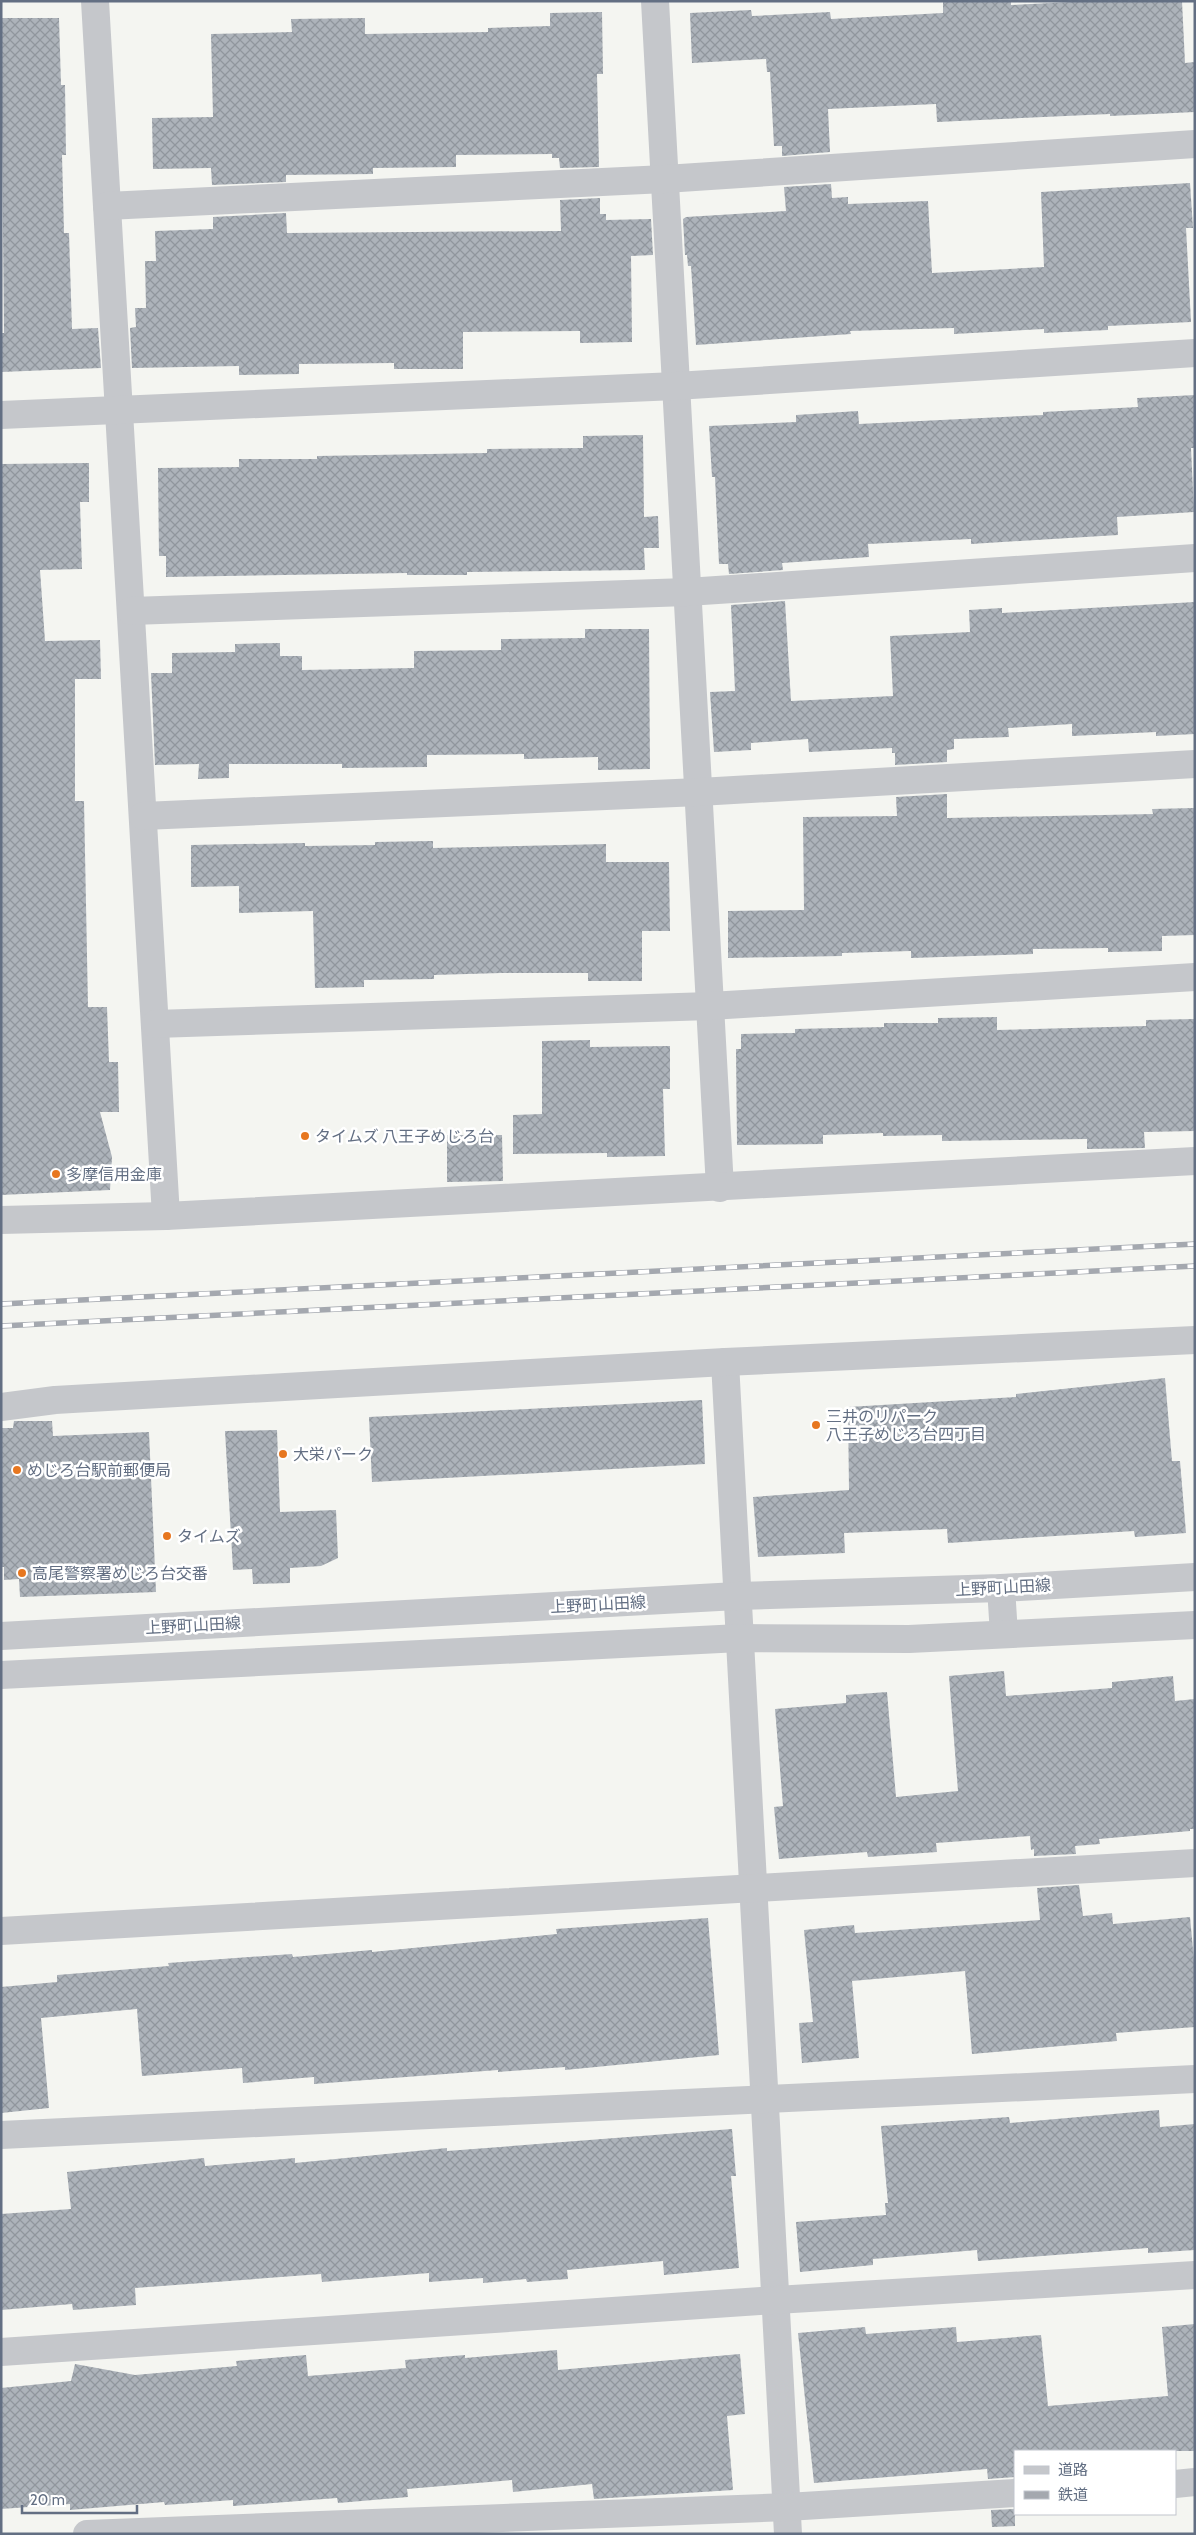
<svg xmlns="http://www.w3.org/2000/svg" width="1196" height="2535" font-family="Cabin,'Noto Sans JP',sans-serif">
<defs>
<pattern id="building-cross-hatch" width="8" height="8" patternUnits="userSpaceOnUse" patternTransform="scale(1.25)"><rect width="8" height="8" fill="#adb3ba"/><path d="M0 0l8 8M0 8l8-8" fill="none" stroke="#90969d"/></pattern>
</defs>
<rect width="100%" height="100%" fill="#f4f5f1"/>
<g fill="url(#building-cross-hatch)">
<path d="M943 1H1011V5L1092 1H1182L1185 63 1195 62V112L1110 116V114L937 122 936 104 828 109 830 152 782 156V146H774L770 72H767L766 59 692 63 690 13 751 10 752 16 830 12 831 19 943 13Z"/>
<path d="M602 12 603 74H597L599 167 560 168 559 158H552V154L456 155V167L373 168V174L286 175V182L212 185 211 168 153 169 152 118 213 117 211 34 292 32 291 19 365 18V34L488 32V28L550 26V13Z"/>
<path d="M1 18H59L61 85H65L66 155H62L64 233H69L72 329 98 328 101 368 1 372V333H4Z"/>
<path d="M1190 183 1193 228H1186L1191 322 1108 326V330L1044 333V329L954 334V328L850 331 851 334 696 345 691 266H688L687 255H685L683 219 686 217 786 211 784 187 831 184 832 198 848 197V204L928 201 932 273 1044 267 1041 192Z"/>
<path d="M600 198V214H606V220L651 219 653 255 631 256 632 342 580 343V331L463 332V369H394V363L299 364V374L239 375V366L132 368 130 328 136 327 135 308H146L145 261H156L155 231 213 229V217L286 213 287 233 561 231 560 200Z"/>
<path d="M1195 395V448H1191L1194 512 1117 517 1118 535 971 544V539L868 544 869 557 782 563 783 570 729 574 728 564H719L715 477H712L709 426 796 422V415L858 411 859 424 1043 415V412L1138 407 1137 398Z"/>
<path d="M643 435 644 517 658 516 659 548H644L645 570 467 572V575H407V573L166 577V556H159L158 468 239 467V459H317V456L487 453V449L583 448V436Z"/>
<path d="M89 463V502H80L82 569 40 570 45 641 100 640 101 679H75V801H84L88 1007H107L109 1062H118L119 1112H100L112 1157 110 1190 1 1195V464Z"/>
<path d="M785 601 791 701 893 696 890 636 970 632 969 610 1002 608V613L1195 602V734L1156 736V732L1072 736V724L1008 728 1009 737 954 739V749L947 750V762L895 765V753H892V748L809 752 808 739 751 743V750L714 752 710 692 735 691 731 605Z"/>
<path d="M585 629H649L650 769 598 770V757L524 759V754L427 755V767L342 768V764H229V778L198 779 199 764 155 765 151 673H172V653L235 652V644L280 643V656H302V670L414 668V651L501 650V639L585 638Z"/>
<path d="M947 794V818L1153 814 1152 809 1195 808V935L1162 936V951L1108 952V948L1033 949V954L911 958V951L842 953V956L728 958V911L804 910 803 817 897 816 896 797Z"/>
<path d="M433 841V848L606 844V862H669L670 931H642V981H588V973H501L434 975V979L364 980V987L315 988 313 911 239 913V886L191 887V845L305 843V846L375 845V842Z"/>
<path d="M997 1017V1030L1146 1026V1020L1195 1019V1131L1144 1132 1145 1148 1087 1149V1139L942 1141V1135L883 1136V1133L823 1135V1144L737 1145 736 1049H741V1034L795 1033V1029L884 1027V1023H938V1018Z"/>
<path d="M590 1040V1047L670 1046V1089H663L665 1156 607 1157V1153L513 1154V1115L542 1114V1041Z"/>
<path d="M447 1135H502L503 1181 447 1182Z"/>
<path d="M1165 1378 1172 1461H1180L1186 1533 1135 1537 1134 1531 948 1543 947 1529 844 1533 845 1553 758 1557 753 1497 849 1490 848 1407 1016 1397V1394Z"/>
<path d="M702 1400 705 1464 372 1482 369 1417Z"/>
<path d="M14 1421H52L53 1436 149 1432 156 1592 20 1597 19 1579 4 1580V1567H1V1428H13Z"/>
<path d="M277 1430 280 1512 336 1510 338 1558 321 1566 290 1568V1583L253 1584 252 1569 233 1570 225 1431Z"/>
<path d="M1004 1671 1006 1696 1112 1688V1682L1173 1676 1175 1701 1195 1699V1829H1190V1831L1099 1839 1100 1844 1075 1846 1076 1854 1034 1856V1849L1031 1850 1030 1836 936 1843 937 1852 868 1857 867 1852 779 1859 774 1807 783 1806 775 1709 846 1703V1695L887 1692 896 1797 958 1791 949 1676Z"/>
<path d="M1079 1885 1083 1916 1112 1913 1113 1924 1190 1917 1195 1971V2027L1116 2033 1117 2041 972 2054 965 1971 852 1981 859 2058 802 2063 799 2023 813 2022 804 1930 854 1925 855 1933 1040 1920 1037 1888Z"/>
<path d="M708 1918 719 2055 565 2070V2067L498 2072V2070L314 2084V2077L243 2083 242 2068 142 2076 137 2009 41 2018 49 2108 1 2113V1987L57 1982V1975L169 1966 168 1963 292 1954 293 1957 372 1950V1952L557 1934 556 1929Z"/>
<path d="M1159 2110 1160 2127 1195 2124V2250L1148 2253V2248L978 2261 977 2250 873 2259V2265L800 2272 796 2222 886 2215 885 2203H888L881 2126 1009 2117 1010 2123Z"/>
<path d="M732 2129 736 2176H731L739 2268 664 2275 663 2261 567 2270 568 2279 527 2282 526 2279 483 2283V2278L429 2282V2273L322 2282 321 2274 135 2288 136 2305 73 2310 72 2304 1 2310V2214L71 2209 67 2172 204 2158 205 2166 295 2158V2163L447 2148V2151Z"/>
<path d="M1195 2324V2451H1015V2477L988 2479 987 2469 814 2483 798 2333 865 2327 866 2334 956 2327 957 2342 1041 2335 1048 2406 1168 2396 1162 2327Z"/>
<path d="M557 2350 558 2370 740 2354 745 2414 727 2416 733 2490 594 2499 592 2484 513 2492 512 2480 407 2489 408 2497 338 2503 337 2498 233 2506V2500L165 2505 164 2502 70 2510V2504L1 2509V2388L71 2381 75 2364 135 2375 237 2366 236 2361 306 2355 308 2376 406 2368 405 2360 465 2355V2358Z"/>
<path d="M1015 2509V2526L992 2527 991 2510Z"/>
</g>
<g fill="none" stroke-linecap="round" stroke-linejoin="round">
<g stroke="#c5c7cb" stroke-width="28">
<path d="M95 1 166 1216"/>
<path d="M655 1 720 1188"/>
<path d="M107 206 665 179 1195 144"/>
<path d="M1 415 676 386 1195 353"/>
<path d="M131 611 687 592 1195 558"/>
<path d="M143 816 699 792 1195 764"/>
<path d="M155 1024 710 1006 1195 977"/>
<path d="M1 1220 166 1216 1195 1161"/>
<path d="M725 1362 788 2534"/>
<path d="M1 1407 55 1400 725 1362 1195 1340"/>
<path d="M1 1931 1195 1863"/>
<path d="M1 2135 1195 2079"/>
<path d="M1 2352 776 2300 1195 2275"/>
<path d="M1175 2484 1195 2482"/>
<path d="M87 2534 787 2507 1015 2493"/>
</g>
<g stroke="#c5c7cb" stroke-width="28">
<path d="M1001 1588 1004 1634"/>
<path d="M1 1636 737 1596 1001 1588 1195 1577"/>
<path d="M1 1675 740 1638 909 1639 1195 1625"/>
</g>
<defs>
<g id="rail">
<path d="M1 1304 1195 1244"/>
<path d="M1 1326 1195 1266"/>
</g>
</defs>
<use href="#rail" stroke="#a4a8af" stroke-width="5.5"/>
<use href="#rail" stroke="#fff" stroke-width="4" stroke-dasharray="11" stroke-linecap="butt"/>
</g>
<g fill="#e77720" stroke="#fff" stroke-width="2">
<circle cx="305" cy="1136" r="5"/>
<circle cx="56" cy="1174" r="5"/>
<circle cx="816" cy="1425" r="5"/>
<circle cx="283" cy="1454" r="5"/>
<circle cx="17" cy="1470" r="5"/>
<circle cx="167" cy="1536" r="5"/>
<circle cx="22" cy="1573" r="5"/>
</g>
<g text-anchor="middle" stroke-width="5" stroke-linejoin="round" paint-order="stroke">
<g font-size="16" fill="#636f83" stroke="#fff" text-anchor="start">
<text x="315" y="1142">タイムズ 八王子めじろ台</text>
<text x="66" y="1180">多摩信用金庫</text>
<text x="826" y="1422">三井のリパーク<tspan x="826" dy="18">八王子めじろ台四丁目</tspan></text>
<text x="293" y="1460">大栄パーク</text>
<text x="27" y="1476">めじろ台駅前郵便局</text>
<text x="177" y="1542">タイムズ</text>
<text x="32" y="1579">高尾警察署めじろ台交番</text>
</g>
<g font-size="16" fill="#636f83" stroke="#fff">
<text transform="translate(1003 1587) rotate(-3)" y="6">上野町山田線</text>
<text transform="translate(598 1604) rotate(-3)" y="6">上野町山田線</text>
<text transform="translate(193 1625) rotate(-3)" y="6">上野町山田線</text>
</g>
</g>
<rect width="1196" height="2535" fill="none" stroke="#636f83" stroke-width="5"/>
<rect x="1014" y="2450" width="162" height="65" fill="#ffffff" stroke="#c1c5cd"/>
<rect x="1024" y="2466" width="25" height="8" fill="#c5c7cb" stroke="#c1c5cd"/>
<text x="1058" y="2475" font-size="15" fill="#636f83">道路</text>
<rect x="1024" y="2491" width="25" height="8" fill="#a4a8af" stroke="#c1c5cd"/>
<text x="1058" y="2500" font-size="15" fill="#636f83">鉄道</text>
<path d="M22 2505v8h115v-8" fill="none" stroke="#636f83" stroke-width="2.5"/>
<text x="30" y="2505" font-size="15" fill="#636f83" stroke="#ffffff" stroke-width="4" paint-order="stroke">20 m</text>
</svg>
